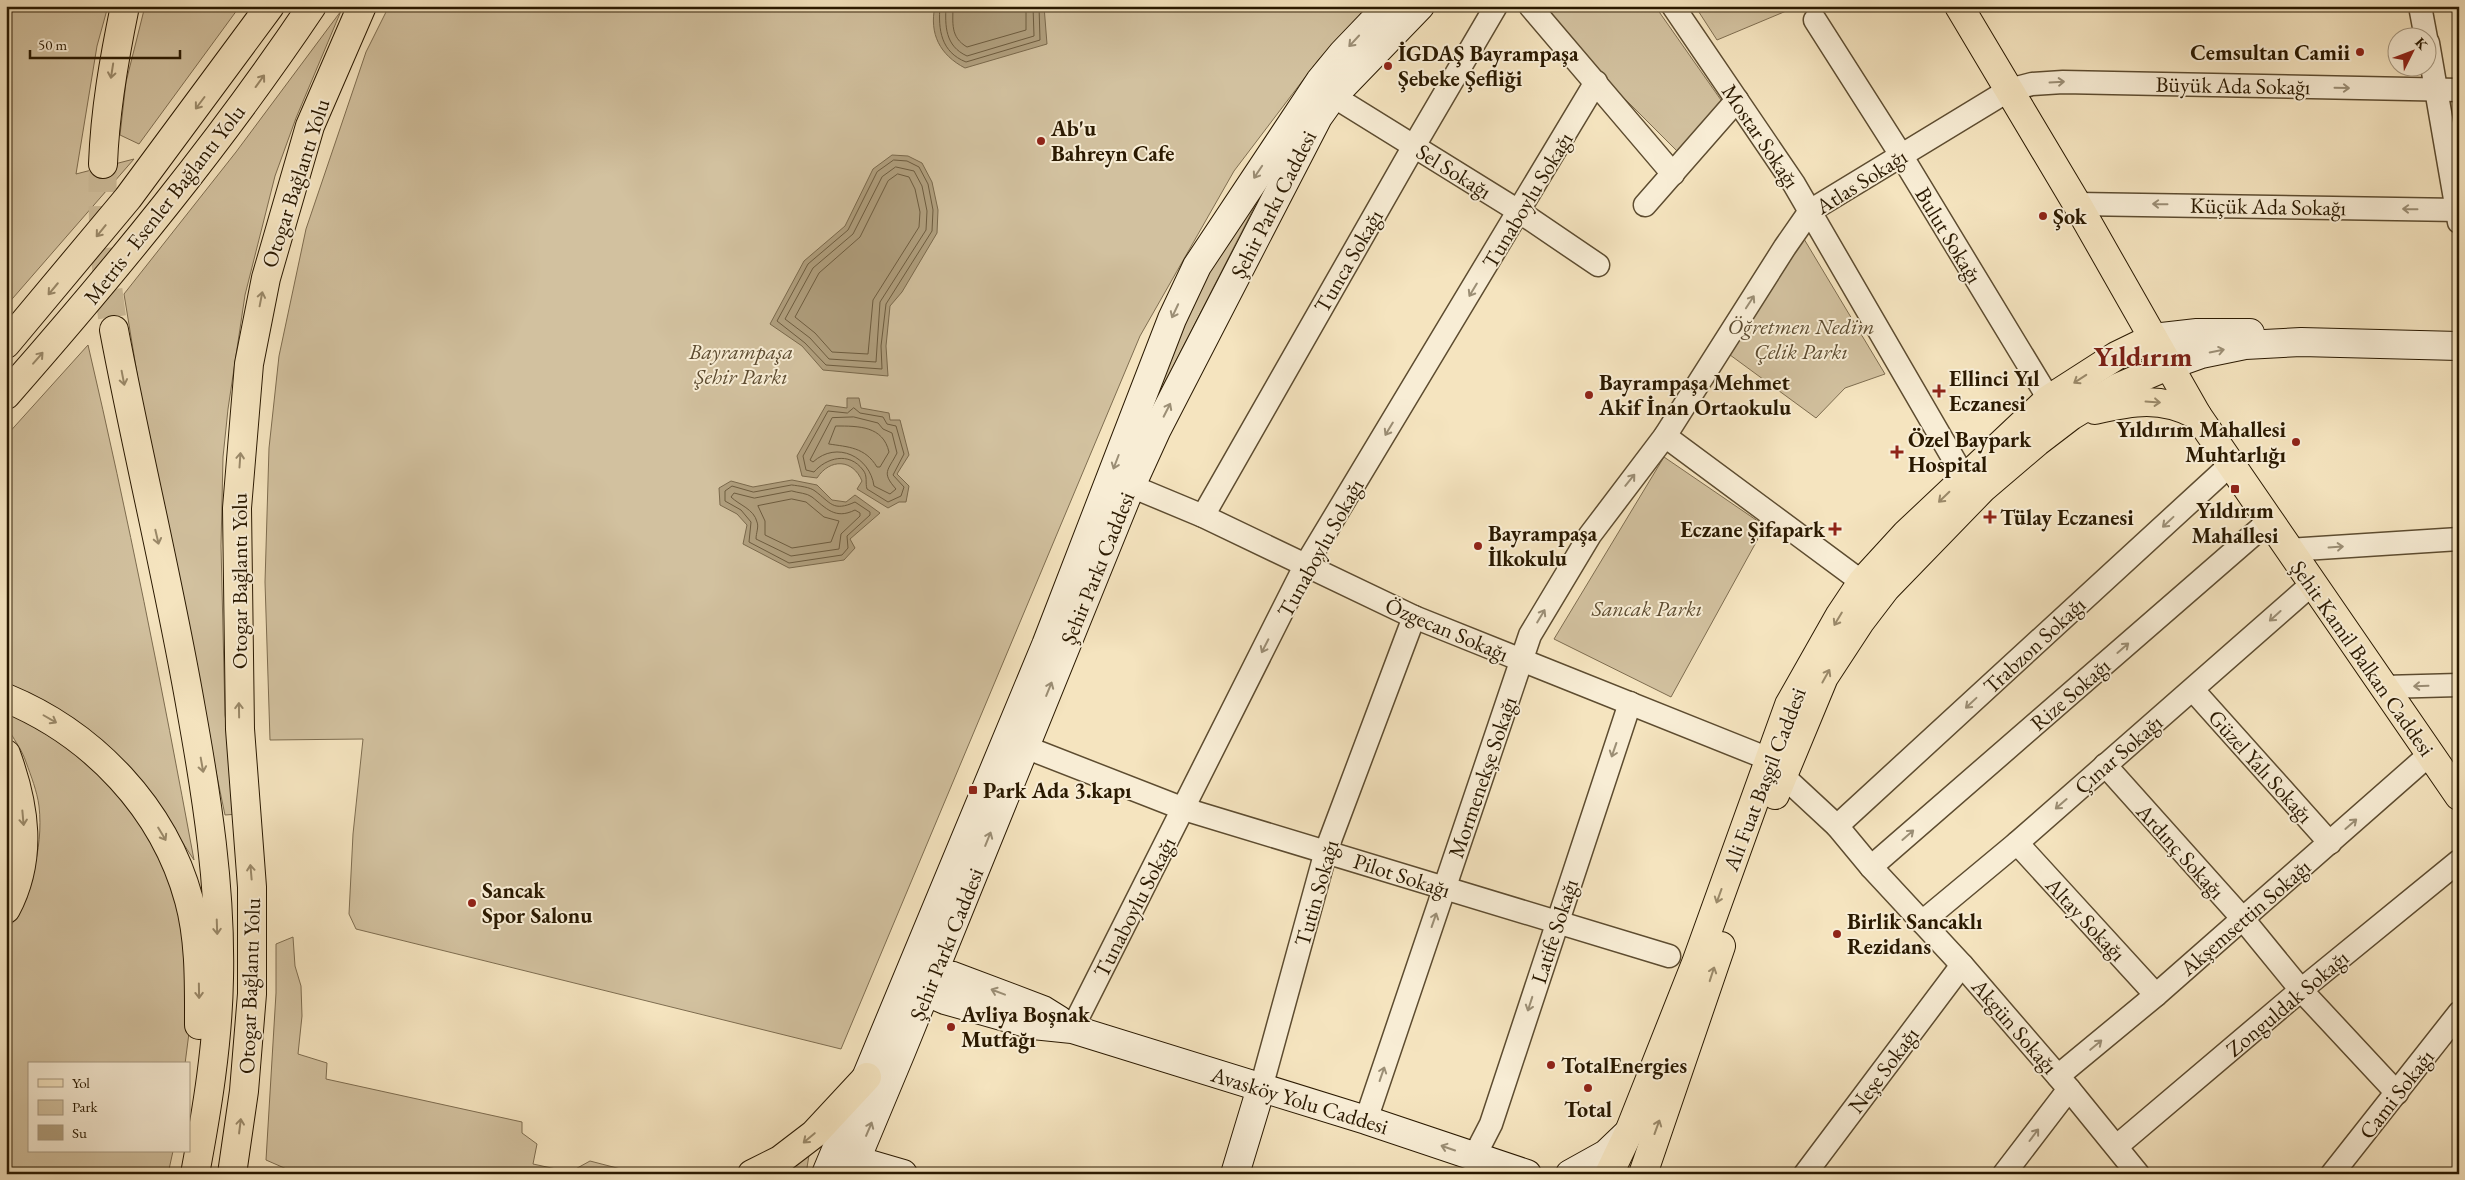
<svg xmlns="http://www.w3.org/2000/svg" width="2465" height="1180" font-family="'EB Garamond',serif">
<rect width="100%" height="100%" fill="#f5e4bf"/>
<filter id="stains"><feTurbulence type="fractalNoise" baseFrequency=".004" numOctaves="4"/><feColorMatrix values="0 0 0 0 .2 0 0 0 0 .09 0 0 0 0 .02 0 0 0 .5 -.17"/></filter>
<radialGradient id="worn" r=".72"><stop offset=".6" stop-color="#630" stop-opacity="0"/><stop offset="1" stop-color="#630" stop-opacity=".3"/></radialGradient>
<g fill="#d2c19f" stroke="#7e6d50">
<path d="M6 6H108L97 46 76 174 134 159 6 306Z"/>
<path d="M145 6H240L139 144 120 135 126 82Z"/>
<path d="M389 6H1369L1319 59 1234 171 1140 336 841 1049 356 929 349 914 353 834 363 739 270 740 265 582 269 448 279 356 306 229 366 52Z"/>
<path d="M1545 6H1655L1721 100 1722 110 1684 158 1613 87Z"/>
<path d="M1695 6H1792L1791 9 1717 40Z"/>
<path d="M341 11 296 118 275 176 245 295 228 409 223 457 221 546 225 715 239 814 225 815 151 459 124 294 236 152Z"/>
<path d="M1285 147 1138 435 1205 271Z"/>
<path d="M1804 239 1885 374 1845 388 1816 418 1726 352Z"/>
<path d="M88 345C128 516 162 687 194 860L154 799 6 685V436Z"/>
<path d="M1664 457 1765 526 1671 697 1554 639Z"/>
<path d="M6 710 87 759 143 822 176 887 188 967 190 1025 185 1064H29V1151H173L168 1174H6V934C29 897 44 850 39 806 37 791 31 776 26 762 18 739 6 736 6 710Z"/>
<path d="M293 937 295 966 301 986 302 1016 298 1054 327 1063 326 1079 522 1122V1133L537 1144 533 1164 570 1172 590 1161 640 1174H473L436 1169 395 1174H298L266 1160 276 993V944Z"/>
<path d="M809 1155 806 1174H786Z"/>
</g>
<g fill="#b09f7e" stroke="#7a694c">
<path d="M935 6H1044L1047 44 965 68C940 55 929 34 935 6Z"/>
<path d="M892 155 908 156 922 163 932 182 938 210 937 233 902 292 890 306 886 346 888 376 823 370 802 346 770 324 804 261 845 226 873 169Z"/>
<path d="M847 398H859L861 408 889 413 890 420H900L909 455 897 474 909 486 906 502H899L888 508 857 489 862 481C853 459 830 458 817 478L802 476 797 456 826 405 847 408Z"/>
<path d="M792 480 817 485 832 500 846 502 855 495 880 513 850 539 855 548 844 560 789 568 743 544 747 525 737 514 720 505 719 488 731 481 753 487Z"/>
</g>
<g fill="none" stroke-linecap="round" stroke-linejoin="round">
<g stroke="#6d5c3f" stroke-width="1">
<path d="M940 6C938 30 941 52 966 62L1040 40 1039 6"/>
<path d="M946 6C945 26 945 46 967 56L1034 36 1033 6"/>
<path d="M953 6C953 23 950 37 967 47L1026 30V6"/>
<path d="M894 160 907 161 919 167 928 184 933 210 932 231 886 304 881 346 882 369 826 365 805 343 777 321 808 264 848 230 877 172Z"/>
<path d="M896 167 914 171 922 186 927 211 926 230 880 302 876 362 829 359 810 338 785 319 813 268 853 234 882 177Z"/>
<path d="M898 174 909 177 915 189 920 212 919 227 873 300 868 354 832 352 815 333 795 317 819 273 860 237 888 181Z"/>
<path d="M854 408 860 413 883 417 887 424 896 426 904 454 893 475 904 487 901 496 888 502 867 489C865 483 868 476 863 470 849 451 826 458 814 472L806 470 803 456 828 411 847 413Z"/>
<path d="M854 417 878 423 883 429 892 433 897 453C888 471 881 472 896 489L890 494 874 486C870 457 837 440 813 462L810 460 832 418Z"/>
<path d="M836 426C859 426 883 426 889 452L880 467H877C865 447 848 447 829 444Z"/>
<path d="M792 485C799 486 810 487 815 491 831 503 833 512 855 502L870 512V515L847 536 848 548 842 555 789 563 749 542 751 522 741 510 725 501V491L732 486 753 492Z"/>
<path d="M792 491C798 493 807 493 812 497 826 508 835 520 855 510L860 513V516L841 534 839 549 791 556 756 539C756 533 759 527 757 522 754 509 739 505 731 497L734 493 754 498Z"/>
<path d="M792 499 806 502 824 517 839 521 831 542 792 548 765 535V521L758 506Z"/>
</g>
<path stroke="#cb9" stroke-width="28" stroke-dasharray="28 14" stroke-linecap="butt" d="M103 164C101 223 105 272 114 330"/>
<defs>
<g id="street">
<path d="M1530 6 1673 174"/>
<path d="M1673 6 1794 184 1964 477"/>
<path d="M2420 6 2426 38"/>
<path d="M1815 20 1901 155 2049 399"/>
<path d="M2428 43 2459 222"/>
<path d="M1333 96 1520 212 1598 265"/>
<path d="M2077 204 2459 210"/>
<path d="M1645 205 1737 100"/>
<path d="M1665 436 1862 582"/>
<path d="M1131 486 1203 516 1414 617 1769 759"/>
<path d="M1203 516 1414 146 1496 6"/>
<path d="M2288 550 2459 539"/>
<path d="M2384 687 2459 685"/>
<path d="M2193 690 2330 843"/>
<path d="M1025 747 1184 809 1669 956"/>
<path d="M2105 765 2243 919 2301 990 2397 1093"/>
<path d="M1782 775 1837 826 1871 867 1962 965 2069 1089 2138 1174"/>
<path d="M1837 826 2230 465"/>
<path d="M2017 843 2156 995"/>
<path d="M1871 867 2269 521"/>
<path d="M1922 922 2017 843 2312 584"/>
<path d="M1072 1029 1305 566 1596 82"/>
<path d="M2058 1076 2156 995 2430 754"/>
<path d="M1261 1088 1326 851 1414 617"/>
<path d="M1366 1120 1530 635 1590 535 1665 436 1785 247 1810 211 2009 90 2032 84 2063 82 2459 90"/>
<path d="M2117 1146 2301 990 2459 861"/>
<path d="M1474 1157 1491 1124 1630 703"/>
<path d="M1805 1174 1962 965"/>
<path d="M2004 1174 2069 1089"/>
<path d="M2332 1174 2459 1013"/>
</g>
<g id="secondary">
<path d="M2153 338 2197 333H2250"/>
<path d="M2170 365 2201 354 2245 345 2301 342 2459 346"/>
<path d="M928 981 936 996 945 1000 1033 1025 1072 1029 1366 1120 1527 1174"/>
<path d="M928 981 941 975 953 976 1043 1010 1059 1020"/>
<path d="M855 1160 903 1174"/>
<path d="M826 1174 1046 645 1172 319 1197 266 1320 81 1343 53 1388 6"/>
<path d="M850 1174 901 1052 1131 486 1157 429 1318 117 1333 96 1420 6"/>
<path d="M1235 1174 1261 1088"/>
<path d="M1570 1174 1606 1154 1629 1132"/>
</g>
<g id="primary">
<path d="M1959 6 2077 204 2197 415 2459 796"/>
<path d="M2095 410C2133 401 2161 396 2197 415"/>
<path d="M1775 795 1824 677 1860 622 1886 588 1983 488 2037 442 2071 416 2119 387 2170 365"/>
<path d="M752 1174 780 1160 814 1134 867 1077"/>
<path d="M1609 1174 1629 1132 1696 963 1789 705 1840 615 1862 582 1906 534 2049 399 2116 356 2153 338"/>
<path d="M1643 1174 1721 946"/>
</g>
<g id="highway">
<path d="M103 164C105 110 114 59 125 6"/>
<path d="M114 330C138 457 169 582 191 709 207 798 221 887 219 978 218 1043 207 1110 195 1174"/>
<path d="M6 344 128 198 270 6"/>
<path d="M6 395C115 271 220 143 312 6"/>
<path d="M6 698C93 734 164 808 189 900 200 940 199 984 199 1025"/>
<path d="M6 754C25 806 33 858 6 909"/>
<path d="M232 1174 244 1091 252 994V887L240 729 237 508 249 364 266 278 310 126 362 6"/>
</g>
</defs>
<use href="#street" stroke="#5d4c30" stroke-width="25"/>
<use href="#secondary" stroke="#2a1900" stroke-width="30"/>
<use href="#primary" stroke="#2a1900" stroke-width="30"/>
<use href="#highway" stroke="#2a1900" stroke-width="30"/>
<use href="#street" stroke="#f8edd5" stroke-width="22"/>
<use href="#secondary" stroke="#f8edd5" stroke-width="28"/>
<use href="#primary" stroke="#f5e4bf" stroke-width="28"/>
<use href="#highway" stroke="#f5e4bf" stroke-width="28"/>
</g>
<defs><path id="oneway-shaft" d="M-6 0H5M1.5-3L5.5 0L1.5 3" fill="none" stroke-width="1.6" stroke-linecap="round" stroke-linejoin="round" transform="scale(1.25)"/></defs>
<g stroke="#9b8e75">
<use href="#oneway-shaft" transform="translate(1354 41) rotate(133)"/>
<use href="#oneway-shaft" transform="translate(2057 82) rotate(-3)"/>
<use href="#oneway-shaft" transform="translate(2342 88) rotate(1)"/>
<use href="#oneway-shaft" transform="translate(1258 172) rotate(124)"/>
<use href="#oneway-shaft" transform="translate(2160 204) rotate(-179)"/>
<use href="#oneway-shaft" transform="translate(2410 209) rotate(-179)"/>
<use href="#oneway-shaft" transform="translate(1473 290) rotate(121)"/>
<use href="#oneway-shaft" transform="translate(1750 302) rotate(-57)"/>
<use href="#oneway-shaft" transform="translate(1175 311) rotate(115)"/>
<use href="#oneway-shaft" transform="translate(2217 351) rotate(-11)"/>
<use href="#oneway-shaft" transform="translate(1167 410) rotate(-63)"/>
<use href="#oneway-shaft" transform="translate(1389 429) rotate(121)"/>
<use href="#oneway-shaft" transform="translate(1116 462) rotate(111)"/>
<use href="#oneway-shaft" transform="translate(1630 480) rotate(-51)"/>
<use href="#oneway-shaft" transform="translate(2168 522) rotate(137)"/>
<use href="#oneway-shaft" transform="translate(2336 547) rotate(-4)"/>
<use href="#oneway-shaft" transform="translate(1541 616) rotate(-59)"/>
<use href="#oneway-shaft" transform="translate(2275 616) rotate(138)"/>
<use href="#oneway-shaft" transform="translate(1265 646) rotate(117)"/>
<use href="#oneway-shaft" transform="translate(2123 648) rotate(-41)"/>
<use href="#oneway-shaft" transform="translate(2421 686) rotate(178)"/>
<use href="#oneway-shaft" transform="translate(1049 689) rotate(-68)"/>
<use href="#oneway-shaft" transform="translate(1971 703) rotate(137)"/>
<use href="#oneway-shaft" transform="translate(1614 750) rotate(109)"/>
<use href="#oneway-shaft" transform="translate(2061 804) rotate(139)"/>
<use href="#oneway-shaft" transform="translate(2351 824) rotate(-41)"/>
<use href="#oneway-shaft" transform="translate(1908 835) rotate(-41)"/>
<use href="#oneway-shaft" transform="translate(988 839) rotate(-68)"/>
<use href="#oneway-shaft" transform="translate(1434 920) rotate(-71)"/>
<use href="#oneway-shaft" transform="translate(998 992) rotate(-159)"/>
<use href="#oneway-shaft" transform="translate(1530 1004) rotate(108)"/>
<use href="#oneway-shaft" transform="translate(2096 1045) rotate(-40)"/>
<use href="#oneway-shaft" transform="translate(1382 1074) rotate(-71)"/>
<use href="#oneway-shaft" transform="translate(869 1129) rotate(-67)"/>
<use href="#oneway-shaft" transform="translate(2034 1135) rotate(-53)"/>
<use href="#oneway-shaft" transform="translate(1448 1148) rotate(-161)"/>
</g>
<g stroke="#9a8969">
<use href="#oneway-shaft" transform="translate(112 71) rotate(99)"/>
<use href="#oneway-shaft" transform="translate(260 81) rotate(-54)"/>
<use href="#oneway-shaft" transform="translate(200 103) rotate(127)"/>
<use href="#oneway-shaft" transform="translate(101 231) rotate(129)"/>
<use href="#oneway-shaft" transform="translate(53 289) rotate(130)"/>
<use href="#oneway-shaft" transform="translate(261 299) rotate(-79)"/>
<use href="#oneway-shaft" transform="translate(38 358) rotate(-49)"/>
<use href="#oneway-shaft" transform="translate(123 378) rotate(79)"/>
<use href="#oneway-shaft" transform="translate(2080 379) rotate(147)"/>
<use href="#oneway-shaft" transform="translate(2153 402) rotate(4)"/>
<use href="#oneway-shaft" transform="translate(240 460) rotate(-86)"/>
<use href="#oneway-shaft" transform="translate(1944 497) rotate(136)"/>
<use href="#oneway-shaft" transform="translate(157 537) rotate(77)"/>
<use href="#oneway-shaft" transform="translate(1838 619) rotate(121)"/>
<use href="#oneway-shaft" transform="translate(1826 676) rotate(-61)"/>
<use href="#oneway-shaft" transform="translate(239 710) rotate(-91)"/>
<use href="#oneway-shaft" transform="translate(50 719) rotate(30)"/>
<use href="#oneway-shaft" transform="translate(202 765) rotate(80)"/>
<use href="#oneway-shaft" transform="translate(23 818) rotate(85)"/>
<use href="#oneway-shaft" transform="translate(162 834) rotate(59)"/>
<use href="#oneway-shaft" transform="translate(251 872) rotate(-95)"/>
<use href="#oneway-shaft" transform="translate(1719 896) rotate(110)"/>
<use href="#oneway-shaft" transform="translate(217 927) rotate(88)"/>
<use href="#oneway-shaft" transform="translate(1712 974) rotate(-72)"/>
<use href="#oneway-shaft" transform="translate(199 991) rotate(89)"/>
<use href="#oneway-shaft" transform="translate(240 1126) rotate(-83)"/>
<use href="#oneway-shaft" transform="translate(1657 1127) rotate(-70)"/>
<use href="#oneway-shaft" transform="translate(809 1138) rotate(140)"/>
</g>
<g fill="#8f2418" stroke="#f8edd5" stroke-width="2">
<circle cx="2360" cy="52" r="5"/>
<circle cx="1388" cy="66" r="5"/>
<circle cx="1041" cy="141" r="5"/>
<circle cx="2043" cy="216" r="5"/>
<path d="M1936.5 383.5h5v5h5v5h-5v5h-5v-5h-5v-5h5z"/>
<circle cx="1589" cy="395" r="5"/>
<circle cx="2296" cy="442" r="5"/>
<path d="M1894.5 444.5h5v5h5v5h-5v5h-5v-5h-5v-5h5z"/>
<rect x="2230" y="484" width="10" height="10" rx="2.5"/>
<path d="M1987.5 509.5h5v5h5v5h-5v5h-5v-5h-5v-5h5z"/>
<path d="M1832.5 521.5h5v5h5v5h-5v5h-5v-5h-5v-5h5z"/>
<circle cx="1478" cy="546" r="5"/>
<rect x="968" y="785" width="10" height="10" rx="2.5"/>
<circle cx="472" cy="903" r="5"/>
<circle cx="1837" cy="934" r="5"/>
<circle cx="951" cy="1027" r="5"/>
<circle cx="1551" cy="1065" r="5"/>
<circle cx="1588" cy="1088" r="5"/>
</g>
<g text-anchor="middle" stroke-width="4" stroke-linejoin="round" paint-order="stroke">
<g font-size="22" font-weight="bold" fill="#2a1900" stroke="#f8edd5" text-anchor="start">
<text x="2350" y="60" text-anchor="end">Cemsultan Camii</text>
<text x="1398" y="61">İGDAŞ Bayrampaşa<tspan x="1398" dy="25">Şebeke Şefliği</tspan></text>
<text x="1051" y="136">Ab'u<tspan x="1051" dy="25">Bahreyn Cafe</tspan></text>
<text x="2053" y="224">Şok</text>
<text x="1949" y="386">Ellinci Yıl<tspan x="1949" dy="25">Eczanesi</tspan></text>
<text x="1599" y="390">Bayrampaşa Mehmet<tspan x="1599" dy="25">Akif İnan Ortaokulu</tspan></text>
<text x="2286" y="437" text-anchor="end">Yıldırım Mahallesi<tspan x="2286" dy="25">Muhtarlığı</tspan></text>
<text x="1908" y="447">Özel Baypark<tspan x="1908" dy="25">Hospital</tspan></text>
<text x="2235" y="518" text-anchor="middle">Yıldırım<tspan x="2235" dy="25">Mahallesi</tspan></text>
<text x="2000" y="525">Tülay Eczanesi</text>
<text x="1825" y="537" text-anchor="end">Eczane Şifapark</text>
<text x="1488" y="541">Bayrampaşa<tspan x="1488" dy="25">İlkokulu</tspan></text>
<text x="983" y="798">Park Ada 3.kapı</text>
<text x="482" y="898">Sancak<tspan x="482" dy="25">Spor Salonu</tspan></text>
<text x="1847" y="929">Birlik Sancaklı<tspan x="1847" dy="25">Rezidans</tspan></text>
<text x="961" y="1022">Avliya Boşnak<tspan x="961" dy="25">Mutfağı</tspan></text>
<text x="1561" y="1073">TotalEnergies</text>
<text x="1588" y="1117" text-anchor="middle">Total</text>
</g>
<g font-size="22" fill="#2a1900" stroke="#f8edd5">
<text transform="translate(2233 85) rotate(1)" y="8">Büyük Ada Sokağı</text>
<text transform="translate(1761 136) rotate(56)" y="8">Mostar Sokağı</text>
<text transform="translate(1454 171) rotate(32)" y="8">Sel Sokağı</text>
<text transform="translate(1861 181) rotate(-32)" y="8">Atlas Sokağı</text>
<text transform="translate(295 183) rotate(-72)" y="8">Otogar Bağlantı Yolu</text>
<text transform="translate(1527 200) rotate(-59)" y="8">Tunaboylu Sokağı</text>
<text transform="translate(164 204) rotate(-52)" y="8">Metris - Esenler Bağlantı Yolu</text>
<text transform="translate(1273 204) rotate(-63)" y="8">Şehir Parkı Caddesi</text>
<text transform="translate(2268 206) rotate(1)" y="8">Küçük Ada Sokağı</text>
<text transform="translate(1949 235) rotate(59)" y="8">Bulut Sokağı</text>
<text transform="translate(1348 261) rotate(-60)" y="8">Tunca Sokağı</text>
<text transform="translate(1320 548) rotate(-61)" y="8">Tunaboylu Sokağı</text>
<text transform="translate(1097 568) rotate(-68)" y="8">Şehir Parkı Caddesi</text>
<text transform="translate(239 581) rotate(-90)" y="8">Otogar Bağlantı Yolu</text>
<text transform="translate(1447 629) rotate(23)" y="8">Özgecan Sokağı</text>
<text transform="translate(2034 645) rotate(-43)" y="8">Trabzon Sokağı</text>
<text transform="translate(2363 658) rotate(55)" y="8">Şehit Kamil Balkan Caddesi</text>
<text transform="translate(2070 694) rotate(-41)" y="8">Rize Sokağı</text>
<text transform="translate(2118 754) rotate(-41)" y="8">Çınar Sokağı</text>
<text transform="translate(2261 766) rotate(48)" y="8">Güzel Yalı Sokağı</text>
<text transform="translate(1482 777) rotate(-71)" y="8">Mormenekşe Sokağı</text>
<text transform="translate(1764 779) rotate(-69)" y="8">Ali Fuat Başgil Caddesi</text>
<text transform="translate(2181 851) rotate(48)" y="8">Ardınç Sokağı</text>
<text transform="translate(1402 875) rotate(18)" y="8">Pilot Sokağı</text>
<text transform="translate(1316 893) rotate(-74)" y="8">Tutin Sokağı</text>
<text transform="translate(1134 907) rotate(-63)" y="8">Tunaboylu Sokağı</text>
<text transform="translate(2245 917) rotate(-41)" y="8">Akşemsettin Sokağı</text>
<text transform="translate(2086 919) rotate(47)" y="8">Altay Sokağı</text>
<text transform="translate(1554 931) rotate(-72)" y="8">Latife Sokağı</text>
<text transform="translate(946 944) rotate(-68)" y="8">Şehir Parkı Caddesi</text>
<text transform="translate(249 986) rotate(-88)" y="8">Otogar Bağlantı Yolu</text>
<text transform="translate(2287 1003) rotate(-40)" y="8">Zonguldak Sokağı</text>
<text transform="translate(2015 1026) rotate(49)" y="8">Akgün Sokağı</text>
<text transform="translate(1883 1070) rotate(-53)" y="8">Neşe Sokağı</text>
<text transform="translate(2396 1094) rotate(-52)" y="8">Cami Sokağı</text>
<text transform="translate(1300 1100) rotate(17)" y="8">Avasköy Yolu Caddesi</text>
</g>
<g font-size="22" font-style="italic" fill="#5c4b30" stroke="#f8edd5">
<text x="1801" y="334">Öğretmen Nedim<tspan x="1801" dy="25">Çelik Parkı</tspan></text>
<text x="741" y="359">Bayrampaşa<tspan x="741" dy="25">Şehir Parkı</tspan></text>
<text x="1647" y="616">Sancak Parkı</text>
</g>
<g font-size="28" font-weight="bold" fill="#7a1f14" stroke="#f8edd5">
<text x="2143" y="366">Yıldırım</text>
</g>
</g>
<rect width="2465" height="1180" fill="none" stroke="#f5e4bf" stroke-width="25"/>
<rect x="8" y="8" width="2450" height="1165" fill="none" stroke="#2a1900" stroke-width="2.5"/>
<rect x="12" y="12" width="2440" height="1155" fill="none" stroke="#2a1900"/>
<rect x="28" y="1062" width="162" height="90" fill="#f8edd5" stroke="#a69880"/>
<rect x="38" y="1079" width="25" height="8" fill="#f5e4bf" stroke="#a69880"/>
<text x="72" y="1088" font-size="15" fill="#2a1900">Yol</text>
<rect x="38" y="1100" width="25" height="15" fill="#d2c19f" stroke="#a69880"/>
<text x="72" y="1112" font-size="15" fill="#2a1900">Park</text>
<rect x="38" y="1125" width="25" height="15" fill="#b09f7e" stroke="#a69880"/>
<text x="72" y="1138" font-size="15" fill="#2a1900">Su</text>
<g transform="translate(2412 52) rotate(48)"><circle r="24" fill="#f8edd5" stroke="#a69880"/>
<path d="M0-4L9 19L0 12L-9 19Z" fill="#8f2418"/>
<text y="-8" font-size="14" font-weight="bold" text-anchor="middle" fill="#2a1900">K</text>
</g>
<path d="M30 50v8h150v-8" fill="none" stroke="#2a1900" stroke-width="2.5"/>
<text x="38" y="50" font-size="15" fill="#2a1900" stroke="#f8edd5" stroke-width="4" paint-order="stroke">50 m</text>
<rect width="100%" height="100%" filter="url(#stains)"/>
<rect width="100%" height="100%" fill="url(#worn)"/>
</svg>
